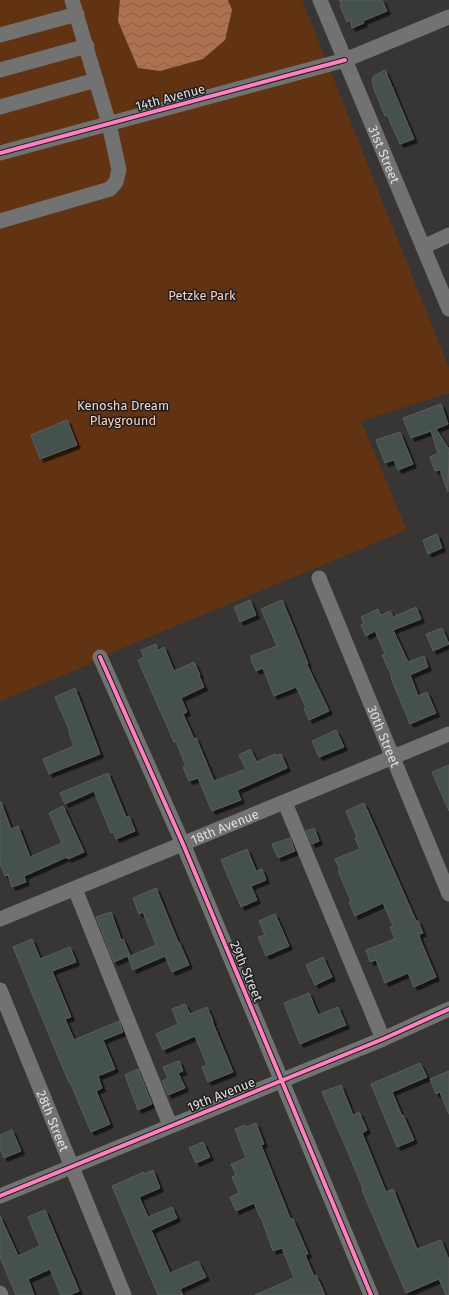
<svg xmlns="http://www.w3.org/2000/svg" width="449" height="1295" font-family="'Fira Sans',sans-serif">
<defs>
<pattern id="water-waves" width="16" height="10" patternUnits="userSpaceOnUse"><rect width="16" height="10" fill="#ad7150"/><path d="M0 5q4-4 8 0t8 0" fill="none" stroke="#88614b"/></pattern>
<filter id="shadow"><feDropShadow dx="3.5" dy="3.5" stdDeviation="0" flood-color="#0009"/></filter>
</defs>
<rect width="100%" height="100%" fill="#373635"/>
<path fill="#623313" d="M0 0H302L449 368V393L361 421 407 530 118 650 83 667 0 701Z"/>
<path fill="url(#water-waves)" d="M120 0H228L232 10 225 40 203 59 160 71 138 68 118 21Z"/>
<g fill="#44514d" stroke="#5d5d5c" filter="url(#shadow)">
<path d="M339 0H382L387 11 363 21 364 23 352 28 350 21 347 22 340 6 342 5Z"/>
<path d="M385 70 414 139 400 144 387 115 385 116 374 89 372 80 374 76Z"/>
<path d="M441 404 448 424 436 429 449 449 448 492 440 470 435 471 430 457 438 453 431 431 411 438 403 418Z"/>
<path d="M67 420 77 445 40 459 31 435Z"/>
<path d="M400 432 413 464 398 470 394 460 385 463 376 440Z"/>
<path d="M437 534 442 548 428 554 423 540Z"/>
<path d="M250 600 256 615 240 622 234 607Z"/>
<path d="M282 600 294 629 308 664 307 665 329 711 309 720 304 708 306 707 296 687 274 696 263 668 256 671 251 660H252L251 656 277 646 261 609Z"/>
<path d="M416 607 421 619 393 630 408 662 424 656 428 667 410 675 418 696 427 692 436 713 410 724 391 678 392 677 382 655 385 654 375 631 366 636 361 625 364 623 361 617 378 609 381 615 390 611 393 617Z"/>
<path d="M442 628 449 644 433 651 426 634Z"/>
<path d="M156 644 158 650 164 647 174 671 194 662 200 675 199 676 204 687 181 698 187 712 183 714 194 739 196 738 214 781 246 769 239 755 250 749 257 762 275 754 276 756 281 754 287 768 237 790 241 800 212 811 198 778 189 781 183 767 186 766 176 742H174L138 660 144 657 141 650Z"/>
<path d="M75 688 100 754 49 774 43 759 74 746 69 733 70 732 55 697Z"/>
<path d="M336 730 344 747 319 757 312 741Z"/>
<path d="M449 765V811L432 772Z"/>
<path d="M108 773 126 817 129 816 135 831 116 839 113 832 111 833 94 791 65 804 60 793Z"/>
<path d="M0 802H1L11 829 18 826 30 857 62 843 49 813 63 806 84 852 68 859 67 857 24 876 26 882 12 887 8 875 5 876 0 863Z"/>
<path d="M364 803 416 921H418L423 933 419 934 420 939 436 977 414 987 408 973 385 983 376 960 370 962 366 950 395 939 390 927 393 926 383 903 355 916 349 902 351 901 338 871 340 870 335 859 360 849 355 838 357 837 346 811Z"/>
<path d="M314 828 319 841 312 844 306 831Z"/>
<path d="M290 838 295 851 278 858 272 844Z"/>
<path d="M247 849 256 871 262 869 266 880 251 886 257 900 241 907 221 860Z"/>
<path d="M156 888 178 942H179L189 965 172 972 165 956 133 970 128 957 156 945 143 912 139 914 133 898Z"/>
<path d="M111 912 121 940 123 939 130 955 114 962 96 917Z"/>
<path d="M275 914 289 946 266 956 258 937 265 935 259 921Z"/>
<path d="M32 939 40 959 70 947 76 962 52 971 71 1017 65 1019 74 1040 119 1021 123 1032 103 1040 115 1069 98 1076 102 1088 96 1091 110 1124 91 1132 70 1082H69L57 1054 13 947Z"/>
<path d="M323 957 332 977 315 985 306 965Z"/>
<path d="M309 993 318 1015 338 1007 346 1025 300 1044 284 1003Z"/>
<path d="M185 1004 190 1014 207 1007 213 1021H212L233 1072 208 1082 202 1067 207 1065 195 1036 163 1050 156 1034 178 1024 172 1009Z"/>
<path d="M179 1061 183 1071 178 1073 185 1088 168 1095 162 1081 168 1078 163 1067Z"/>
<path d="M420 1063 427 1077 392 1092 402 1116 403 1115 414 1140 397 1147 371 1084Z"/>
<path d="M138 1069 152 1104 138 1110 125 1075Z"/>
<path d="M449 1071V1114L440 1092 436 1094 430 1079Z"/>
<path d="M341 1085 353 1115 359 1112 367 1130 362 1133 386 1192 393 1189 417 1249 441 1240 449 1260V1295H446L439 1279 406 1293 362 1190 363 1189 350 1157 322 1092Z"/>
<path d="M256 1123 264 1144 261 1145 290 1218 293 1219 308 1254 305 1255 314 1276 316 1275 325 1295H255L294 1278 282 1248 273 1251 261 1217H260L254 1203 236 1211 230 1197 239 1193 232 1177 236 1175 231 1164 246 1158 235 1129 245 1125 246 1127Z"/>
<path d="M12 1130 21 1151 4 1158 0 1148V1135Z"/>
<path d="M203 1142 210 1157 196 1163 189 1148Z"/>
<path d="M153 1170 160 1188 139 1197 148 1217 172 1207 177 1218 151 1230 170 1273 198 1261 206 1277 180 1289 183 1295H158L112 1186 144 1172V1174Z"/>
<path d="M45 1210 79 1291 69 1295H61L50 1269 28 1279 34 1295H16L0 1257V1216L18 1256 40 1246 28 1217Z"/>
</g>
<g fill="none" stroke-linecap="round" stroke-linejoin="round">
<g stroke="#737272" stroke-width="15">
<path id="s1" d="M320 0 449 309"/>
<path d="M0 35 77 14"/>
<path d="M0 70 87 46"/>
<path d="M0 107 96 80"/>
<path d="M0 153 345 60 449 17"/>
<path d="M0 221 110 189 116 182 119 170 109 124 72 0"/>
<path d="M423 247 449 235"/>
<path id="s2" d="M319 578 449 894"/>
<path d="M100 657 183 844 371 1295"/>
<path d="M285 803 383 1039"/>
<path d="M75 889 170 1125"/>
<path id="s3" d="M0 919 449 734"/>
<path id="s4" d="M0 990 124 1295"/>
<path d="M0 1196 383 1039 449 1009"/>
<path d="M0 1293 1 1295"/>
</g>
<defs>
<g id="cycleway">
<path d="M0 153 345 60"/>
<path d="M100 657 183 844 371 1295"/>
<path d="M0 1196 383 1039 449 1009"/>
</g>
</defs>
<use href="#cycleway" stroke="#1f1d1d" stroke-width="6"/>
<use href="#cycleway" stroke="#ff80c0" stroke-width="4"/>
</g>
<g text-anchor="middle" stroke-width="3" stroke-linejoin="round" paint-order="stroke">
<g font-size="13" fill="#e1dfde" stroke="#1f1d1d">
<text transform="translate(170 97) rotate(-15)" y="5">14th Avenue</text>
<text dy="5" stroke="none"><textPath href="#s1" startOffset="167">31st Street</textPath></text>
<text dy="5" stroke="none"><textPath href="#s2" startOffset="171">30th Street</textPath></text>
<text dy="5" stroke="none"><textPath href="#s3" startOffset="243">18th Avenue</textPath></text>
<text transform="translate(247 971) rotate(67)" y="5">29th Street</text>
<text transform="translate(221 1094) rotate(-22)" y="5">19th Avenue</text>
<text dy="5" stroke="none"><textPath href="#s4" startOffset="141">28th Street</textPath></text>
</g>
<g font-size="13" fill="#f7d1bd" stroke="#1f1d1d">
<text x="202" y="300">Petzke Park</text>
<text x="123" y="410">Kenosha Dream<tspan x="123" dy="15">Playground</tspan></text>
</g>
</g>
</svg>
